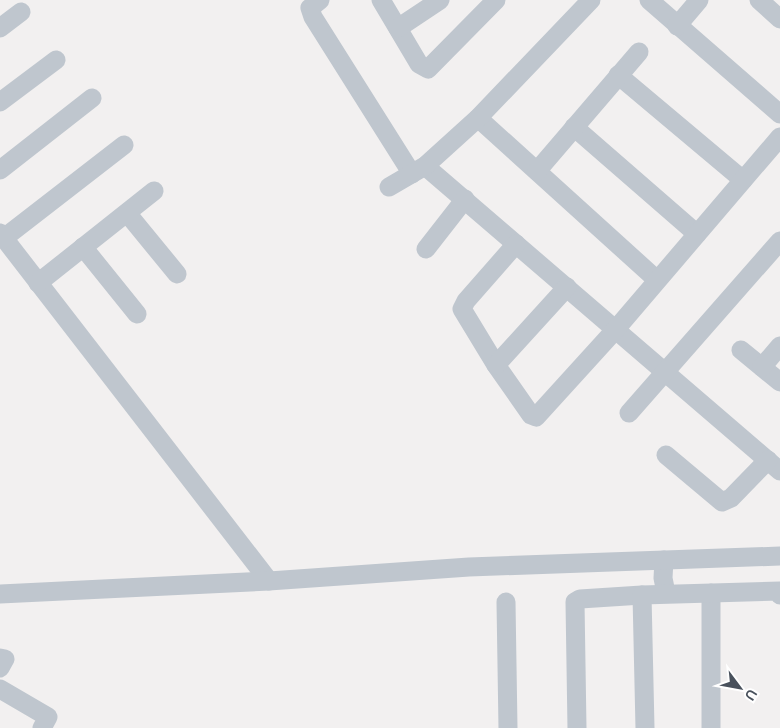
<svg xmlns="http://www.w3.org/2000/svg" width="780" height="728" font-family="Cabin,sans-serif">
<rect width="100%" height="100%" fill="#f2f0f0"/>
<g fill="none" stroke-linecap="round" stroke-linejoin="round">
<g stroke="#bfc6ce" stroke-width="19">
<path d="M320 0 310 8 313 17 412 174"/>
<path d="M381 0 419 64 428 69 496 0"/>
<path d="M649 0 780 114"/>
<path d="M759 0 780 19"/>
<path d="M677 26 699 0"/>
<path d="M0 28 21 12"/>
<path d="M398 28 440 0"/>
<path d="M618 75 743 180"/>
<path d="M0 102 56 60"/>
<path d="M478 118 657 280"/>
<path d="M574 127 697 234"/>
<path d="M425 166 780 471"/>
<path d="M0 170 92 98"/>
<path d="M537 171 639 52"/>
<path d="M389 187 425 166 478 118 591 0"/>
<path d="M127 213 177 274"/>
<path d="M0 233 269 581"/>
<path d="M4 238 124 145"/>
<path d="M516 244 466 301 462 309 496 365 531 415 536 417 616 329 780 137"/>
<path d="M83 247 137 314"/>
<path d="M426 249 465 199"/>
<path d="M38 283 154 191"/>
<path d="M741 350 780 382"/>
<path d="M496 365 567 287"/>
<path d="M762 367 780 346"/>
<path d="M629 413 780 241"/>
<path d="M666 455 722 502 731 498 768 460"/>
<path d="M664 560 663 578 666 593"/>
<path d="M711 593V728"/>
<path d="M0 594 269 581 469 567 780 556"/>
<path d="M506 602 508 728"/>
<path d="M0 658 5 659 0 668"/>
<path d="M0 689 48 717 42 728"/>
<path d="M577 728 575 602 580 599 642 595"/>
<path d="M645 728 642 595 780 591V595"/>
</g>
</g>
<g transform="translate(740 688) rotate(122)" stroke="#ffffff" stroke-width="4" paint-order="stroke">
<path d="M0-4L9 19L0 12L-9 19Z" fill="#49515c"/>
<text y="-8" font-size="14" font-weight="bold" text-anchor="middle" fill="#49515c">U</text>
</g>
</svg>
